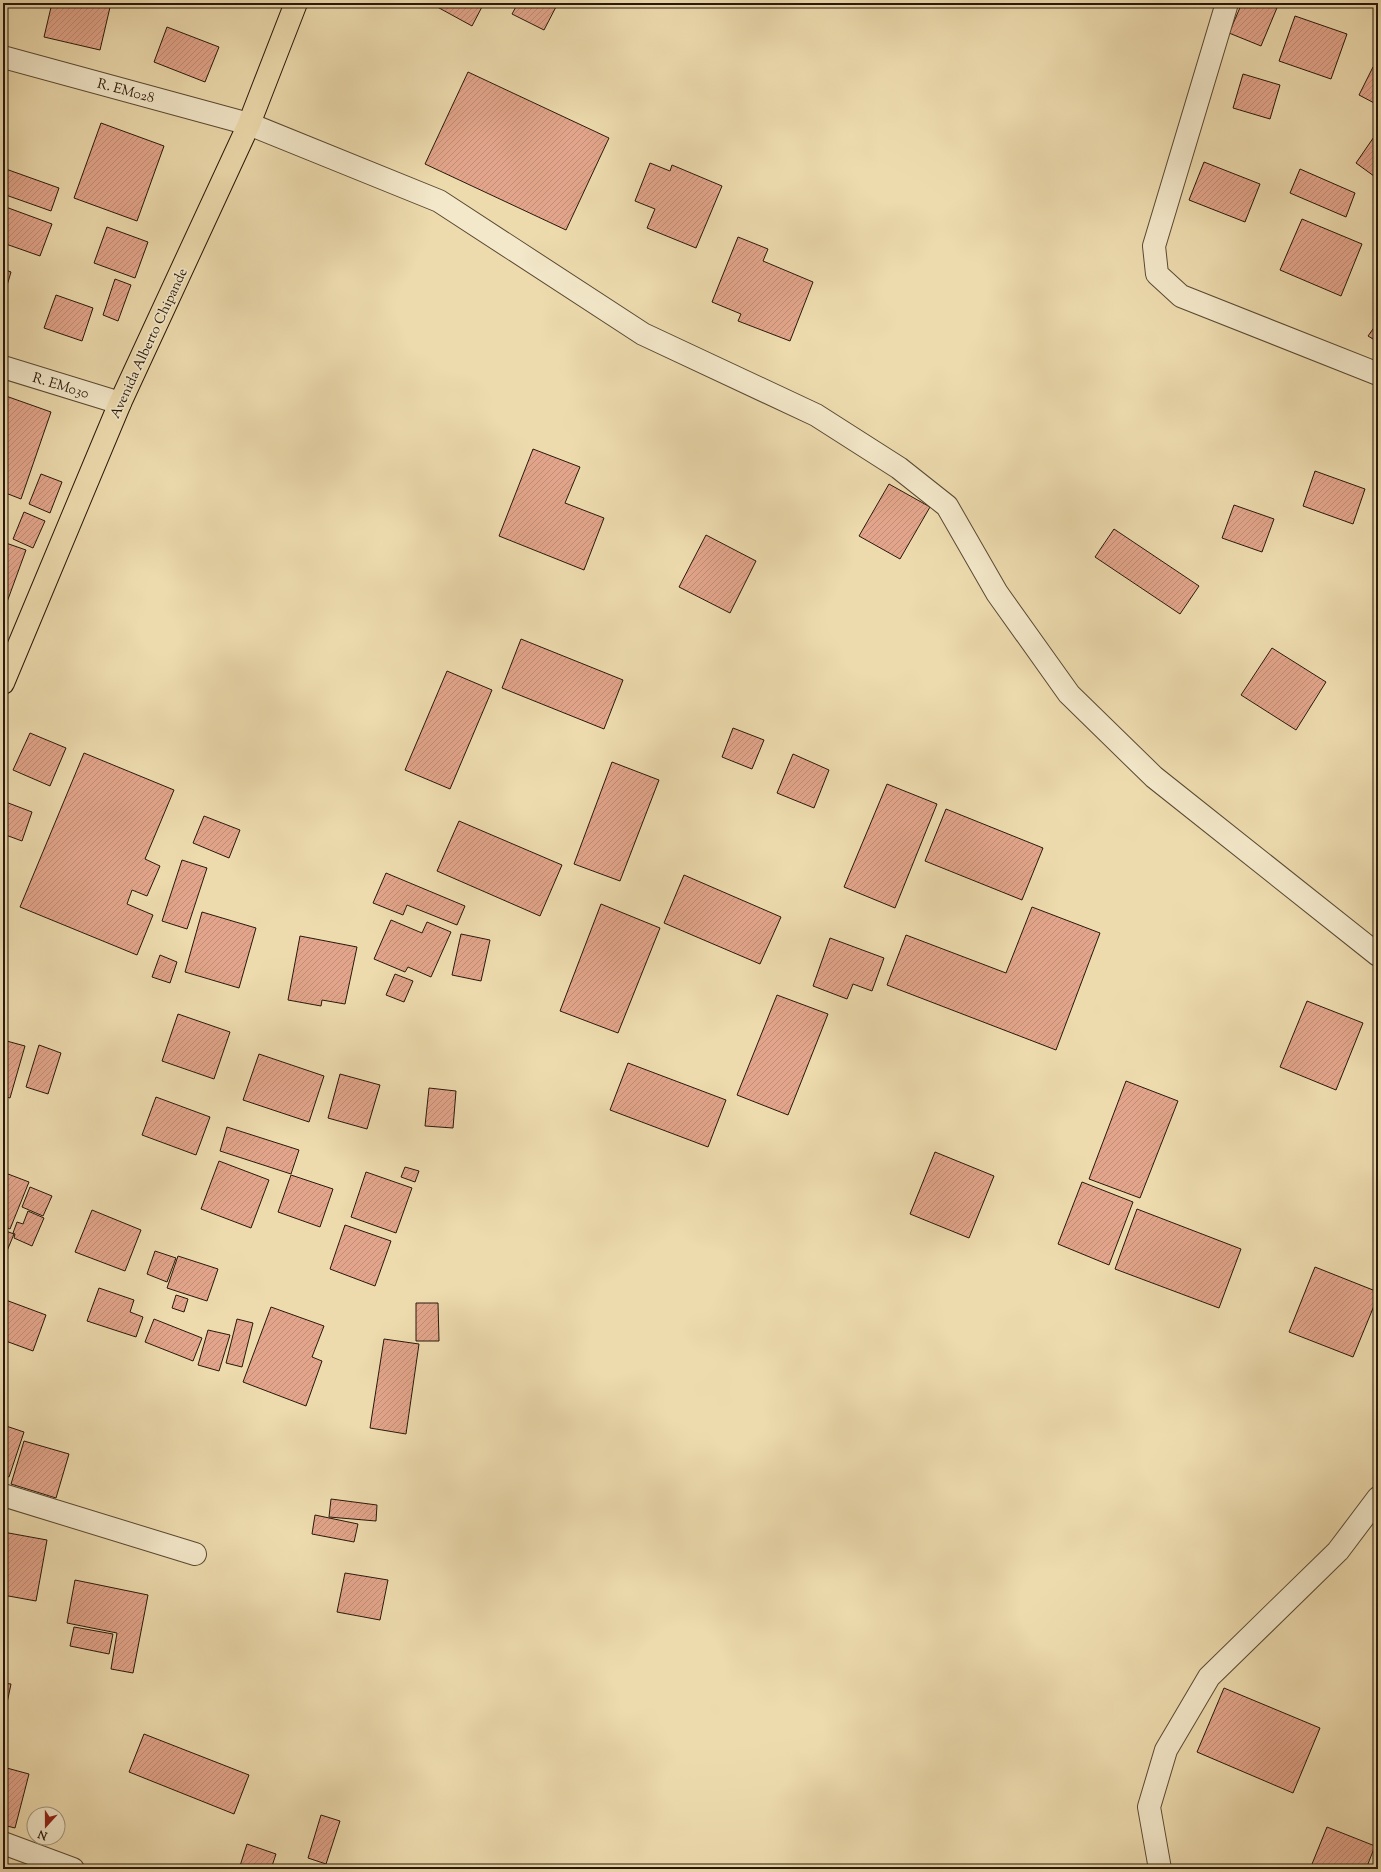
<svg xmlns="http://www.w3.org/2000/svg" width="1381" height="1872" font-family="'Sorts Mill Goudy',serif">
<defs>
<pattern id="building-hatch" width="6" height="6" patternUnits="userSpaceOnUse"><rect width="6" height="6" fill="#e2a58b"/><path d="M-1 1l2-2M0 6l6-6M5 7l2-2" fill="none" stroke="#c28d77"/></pattern>
</defs>
<rect width="100%" height="100%" fill="#eddbae"/>
<filter id="stains"><feTurbulence type="fractalNoise" baseFrequency=".005" numOctaves="4"/><feColorMatrix values="0 0 0 0 .2 0 0 0 0 .09 0 0 0 0 .02 0 0 0 .5 -.17"/></filter>
<radialGradient id="worn" r=".72"><stop offset=".6" stop-color="#630" stop-opacity="0"/><stop offset="1" stop-color="#630" stop-opacity=".3"/></radialGradient>
<g fill="url(#building-hatch)" stroke="#29180a">
<path d="M52 3H111L100 50 44 37Z"/>
<path d="M430 3H484L472 26Z"/>
<path d="M518 3H558L544 30 512 14Z"/>
<path d="M1242 3H1279L1261 46 1229 33Z"/>
<path d="M1295 16 1347 34 1331 79 1279 61Z"/>
<path d="M167 27 219 47 205 82 154 62Z"/>
<path d="M1373 67 1378 69V105L1359 95Z"/>
<path d="M468 72 609 138 566 230 425 164Z"/>
<path d="M1243 74 1280 85 1270 119 1233 108Z"/>
<path d="M101 123 164 146 137 221 74 198Z"/>
<path d="M1378 131V179L1356 163Z"/>
<path d="M1204 162 1260 184 1245 222 1189 200Z"/>
<path d="M650 163 670 171 672 165 722 186 696 248 647 228 655 209 635 201Z"/>
<path d="M3 168 59 188 51 211 3 194Z"/>
<path d="M1300 169 1355 193 1346 217 1290 193Z"/>
<path d="M3 206 52 224 40 256 3 243Z"/>
<path d="M1302 219 1362 244 1341 296 1280 270Z"/>
<path d="M107 227 148 242 135 278 94 263Z"/>
<path d="M738 237 768 249 763 261 813 282 790 341 738 321 741 314 712 302Z"/>
<path d="M3 269 11 272 3 299Z"/>
<path d="M115 279 131 285 118 321 103 315Z"/>
<path d="M56 295 93 308 82 341 44 328Z"/>
<path d="M1378 322V342L1368 336Z"/>
<path d="M3 395 51 412 21 499 3 492Z"/>
<path d="M533 449 580 467 565 503 604 518 584 570 499 536Z"/>
<path d="M1315 471 1365 489 1353 524 1303 506Z"/>
<path d="M41 474 62 482 50 513 29 504Z"/>
<path d="M889 484 930 507 900 559 859 536Z"/>
<path d="M1234 505 1274 519 1262 552 1222 538Z"/>
<path d="M24 512 45 521 33 548 13 539Z"/>
<path d="M1114 529 1199 586 1180 614 1095 557Z"/>
<path d="M706 535 756 561 730 613 679 587Z"/>
<path d="M3 542 26 550 3 613Z"/>
<path d="M521 639 623 680 604 729 502 688Z"/>
<path d="M1272 648 1326 682 1296 730 1241 695Z"/>
<path d="M447 671 492 690 450 789 405 770Z"/>
<path d="M733 728 764 740 752 769 722 757Z"/>
<path d="M30 733 66 748 50 786 13 770Z"/>
<path d="M84 753 174 790 145 859 160 866 147 896 132 890 127 904 153 915 137 955 20 907Z"/>
<path d="M793 754 829 770 814 808 777 793Z"/>
<path d="M612 762 659 780 620 881 574 864Z"/>
<path d="M887 784 937 804 895 908 844 887Z"/>
<path d="M3 801 32 812 22 841 3 834Z"/>
<path d="M946 809 1043 848 1022 900 925 861Z"/>
<path d="M204 816 240 830 229 858 193 843Z"/>
<path d="M459 821 562 865 540 916 437 871Z"/>
<path d="M182 860 207 868 187 929 162 921Z"/>
<path d="M386 873 465 906 457 925 407 905 403 915 373 903Z"/>
<path d="M684 875 781 917 760 964 664 923Z"/>
<path d="M601 904 660 928 618 1033 560 1011Z"/>
<path d="M1032 907 1100 933 1056 1050 887 985 906 935 1006 973Z"/>
<path d="M202 912 256 928 239 988 185 972Z"/>
<path d="M391 920 422 933 427 922 451 932 431 977 408 967 405 972 374 959Z"/>
<path d="M461 934 490 940 481 981 452 975Z"/>
<path d="M300 936 357 947 345 1004 322 1000 321 1006 288 1000Z"/>
<path d="M830 938 884 958 872 991 853 984 847 999 813 986Z"/>
<path d="M160 955 177 962 170 983 152 977Z"/>
<path d="M395 974 413 981 404 1002 386 995Z"/>
<path d="M777 995 828 1014 788 1115 737 1095Z"/>
<path d="M1307 1001 1363 1023 1336 1090 1280 1067Z"/>
<path d="M178 1014 230 1032 214 1079 162 1061Z"/>
<path d="M3 1040 25 1046 10 1098 3 1096Z"/>
<path d="M39 1045 61 1053 48 1094 26 1087Z"/>
<path d="M259 1054 324 1076 309 1122 243 1100Z"/>
<path d="M628 1063 726 1100 708 1147 610 1110Z"/>
<path d="M340 1074 380 1085 367 1129 328 1118Z"/>
<path d="M1126 1081 1178 1101 1140 1198 1089 1179Z"/>
<path d="M429 1088 456 1091 453 1128 425 1126Z"/>
<path d="M156 1097 210 1117 196 1155 142 1135Z"/>
<path d="M227 1127 299 1150 291 1174 220 1151Z"/>
<path d="M935 1152 994 1176 969 1238 910 1214Z"/>
<path d="M219 1161 269 1180 251 1228 201 1209Z"/>
<path d="M405 1167 419 1171 415 1182 401 1177Z"/>
<path d="M366 1172 412 1188 396 1233 351 1217Z"/>
<path d="M8 1174 29 1182 10 1229 3 1226V1186Z"/>
<path d="M291 1175 333 1189 320 1227 278 1212Z"/>
<path d="M1082 1182 1133 1202 1109 1265 1058 1244Z"/>
<path d="M30 1187 52 1196 43 1216 22 1207Z"/>
<path d="M1137 1209 1241 1249 1219 1308 1115 1269Z"/>
<path d="M92 1210 141 1230 125 1271 75 1252Z"/>
<path d="M28 1211 44 1218 32 1246 14 1238 15 1234 13 1233 17 1222 23 1224Z"/>
<path d="M345 1225 391 1241 375 1286 330 1269Z"/>
<path d="M3 1230 14 1234 7 1251 3 1249Z"/>
<path d="M155 1251 176 1258 167 1282 147 1274Z"/>
<path d="M178 1256 218 1269 207 1301 167 1288Z"/>
<path d="M1315 1267 1378 1292V1296L1353 1357 1289 1332Z"/>
<path d="M99 1288 134 1300 130 1312 143 1317 136 1337 87 1321Z"/>
<path d="M176 1295 188 1299 184 1312 172 1308Z"/>
<path d="M3 1299 46 1315 33 1351 3 1340Z"/>
<path d="M416 1303H438L439 1341H416Z"/>
<path d="M271 1307 324 1326 312 1357 322 1361 306 1406 243 1382Z"/>
<path d="M154 1319 202 1338 193 1361 145 1342Z"/>
<path d="M237 1319 253 1323 242 1367 226 1363Z"/>
<path d="M208 1330 230 1335 219 1371 198 1365Z"/>
<path d="M384 1339 419 1344 406 1434 370 1428Z"/>
<path d="M3 1425 24 1432 9 1477 3 1475Z"/>
<path d="M24 1441 69 1454 56 1498 11 1484Z"/>
<path d="M331 1499 377 1505 376 1521 329 1517Z"/>
<path d="M315 1515 358 1524 354 1542 312 1534Z"/>
<path d="M3 1532 47 1540 36 1601 3 1595Z"/>
<path d="M345 1573 388 1580 380 1620 337 1612Z"/>
<path d="M75 1580 148 1595 133 1673 111 1669 117 1633 67 1623Z"/>
<path d="M74 1627 113 1634 109 1654 70 1646Z"/>
<path d="M3 1683 11 1684 3 1722Z"/>
<path d="M1224 1688 1320 1728 1293 1793 1197 1752Z"/>
<path d="M144 1734 249 1775 234 1814 129 1772Z"/>
<path d="M3 1767 29 1774 15 1828 3 1825Z"/>
<path d="M321 1815 340 1821 326 1864 308 1858Z"/>
<path d="M1327 1827 1375 1846 1366 1869H1310Z"/>
<path d="M247 1844 276 1854 271 1869H239Z"/>
</g>
<g fill="none" stroke-linecap="round" stroke-linejoin="round">
<defs>
<g id="minor">
<path d="M1227 3 1154 246 1157 274 1181 296 1378 374"/>
<path d="M3 57 249 124 439 201 643 334 816 415 899 468 947 506 997 593 1069 694 1154 777 1378 955"/>
<path d="M3 367 120 403"/>
<path d="M3 1495 195 1554"/>
<path d="M3 1843 73 1869"/>
<path d="M1160 1869 1149 1807 1166 1750 1209 1677 1338 1551 1378 1498"/>
</g>
<path id="major" d="M3 683 120 403 249 124 296 3"/>
</defs>
<use href="#minor" stroke="#5a4933" stroke-width="24"/>
<use href="#major" stroke="#29180a" stroke-width="24"/>
<use href="#minor" stroke="#f3e8ca" stroke-width="22"/>
<use href="#major" stroke="#eddbae" stroke-width="22"/>
</g>
<g text-anchor="middle" stroke-width="3.5" stroke-linejoin="round" paint-order="stroke">
<g font-size="14" fill="#29180a" stroke="#f3e8ca">
<text transform="translate(126 90) rotate(15)" y="5">R. EM028</text>
<text transform="translate(148 343) rotate(-65)" y="5">Avenida Alberto Chipande</text>
<text transform="translate(61 385) rotate(17)" y="5">R. EM030</text>
</g>
</g>
<rect width="1381" height="1872" fill="none" stroke="#eddbae" stroke-width="16"/>
<rect x="4" y="4" width="1373" height="1864" fill="none" stroke="#29180a" stroke-width="2"/>
<rect x="8" y="8" width="1365" height="1856" fill="none" stroke="#29180a"/>
<g transform="translate(46 1826) rotate(201)"><circle r="19" fill="#f3e8ca" stroke="#a2957d"/>
<path d="M0-3L7 15L0 10L-7 15Z" fill="#8f2418"/>
<text y="-6" font-size="11" font-weight="bold" text-anchor="middle" fill="#29180a">N</text>
</g>
<rect width="100%" height="100%" filter="url(#stains)"/>
<rect width="100%" height="100%" fill="url(#worn)"/>
</svg>
